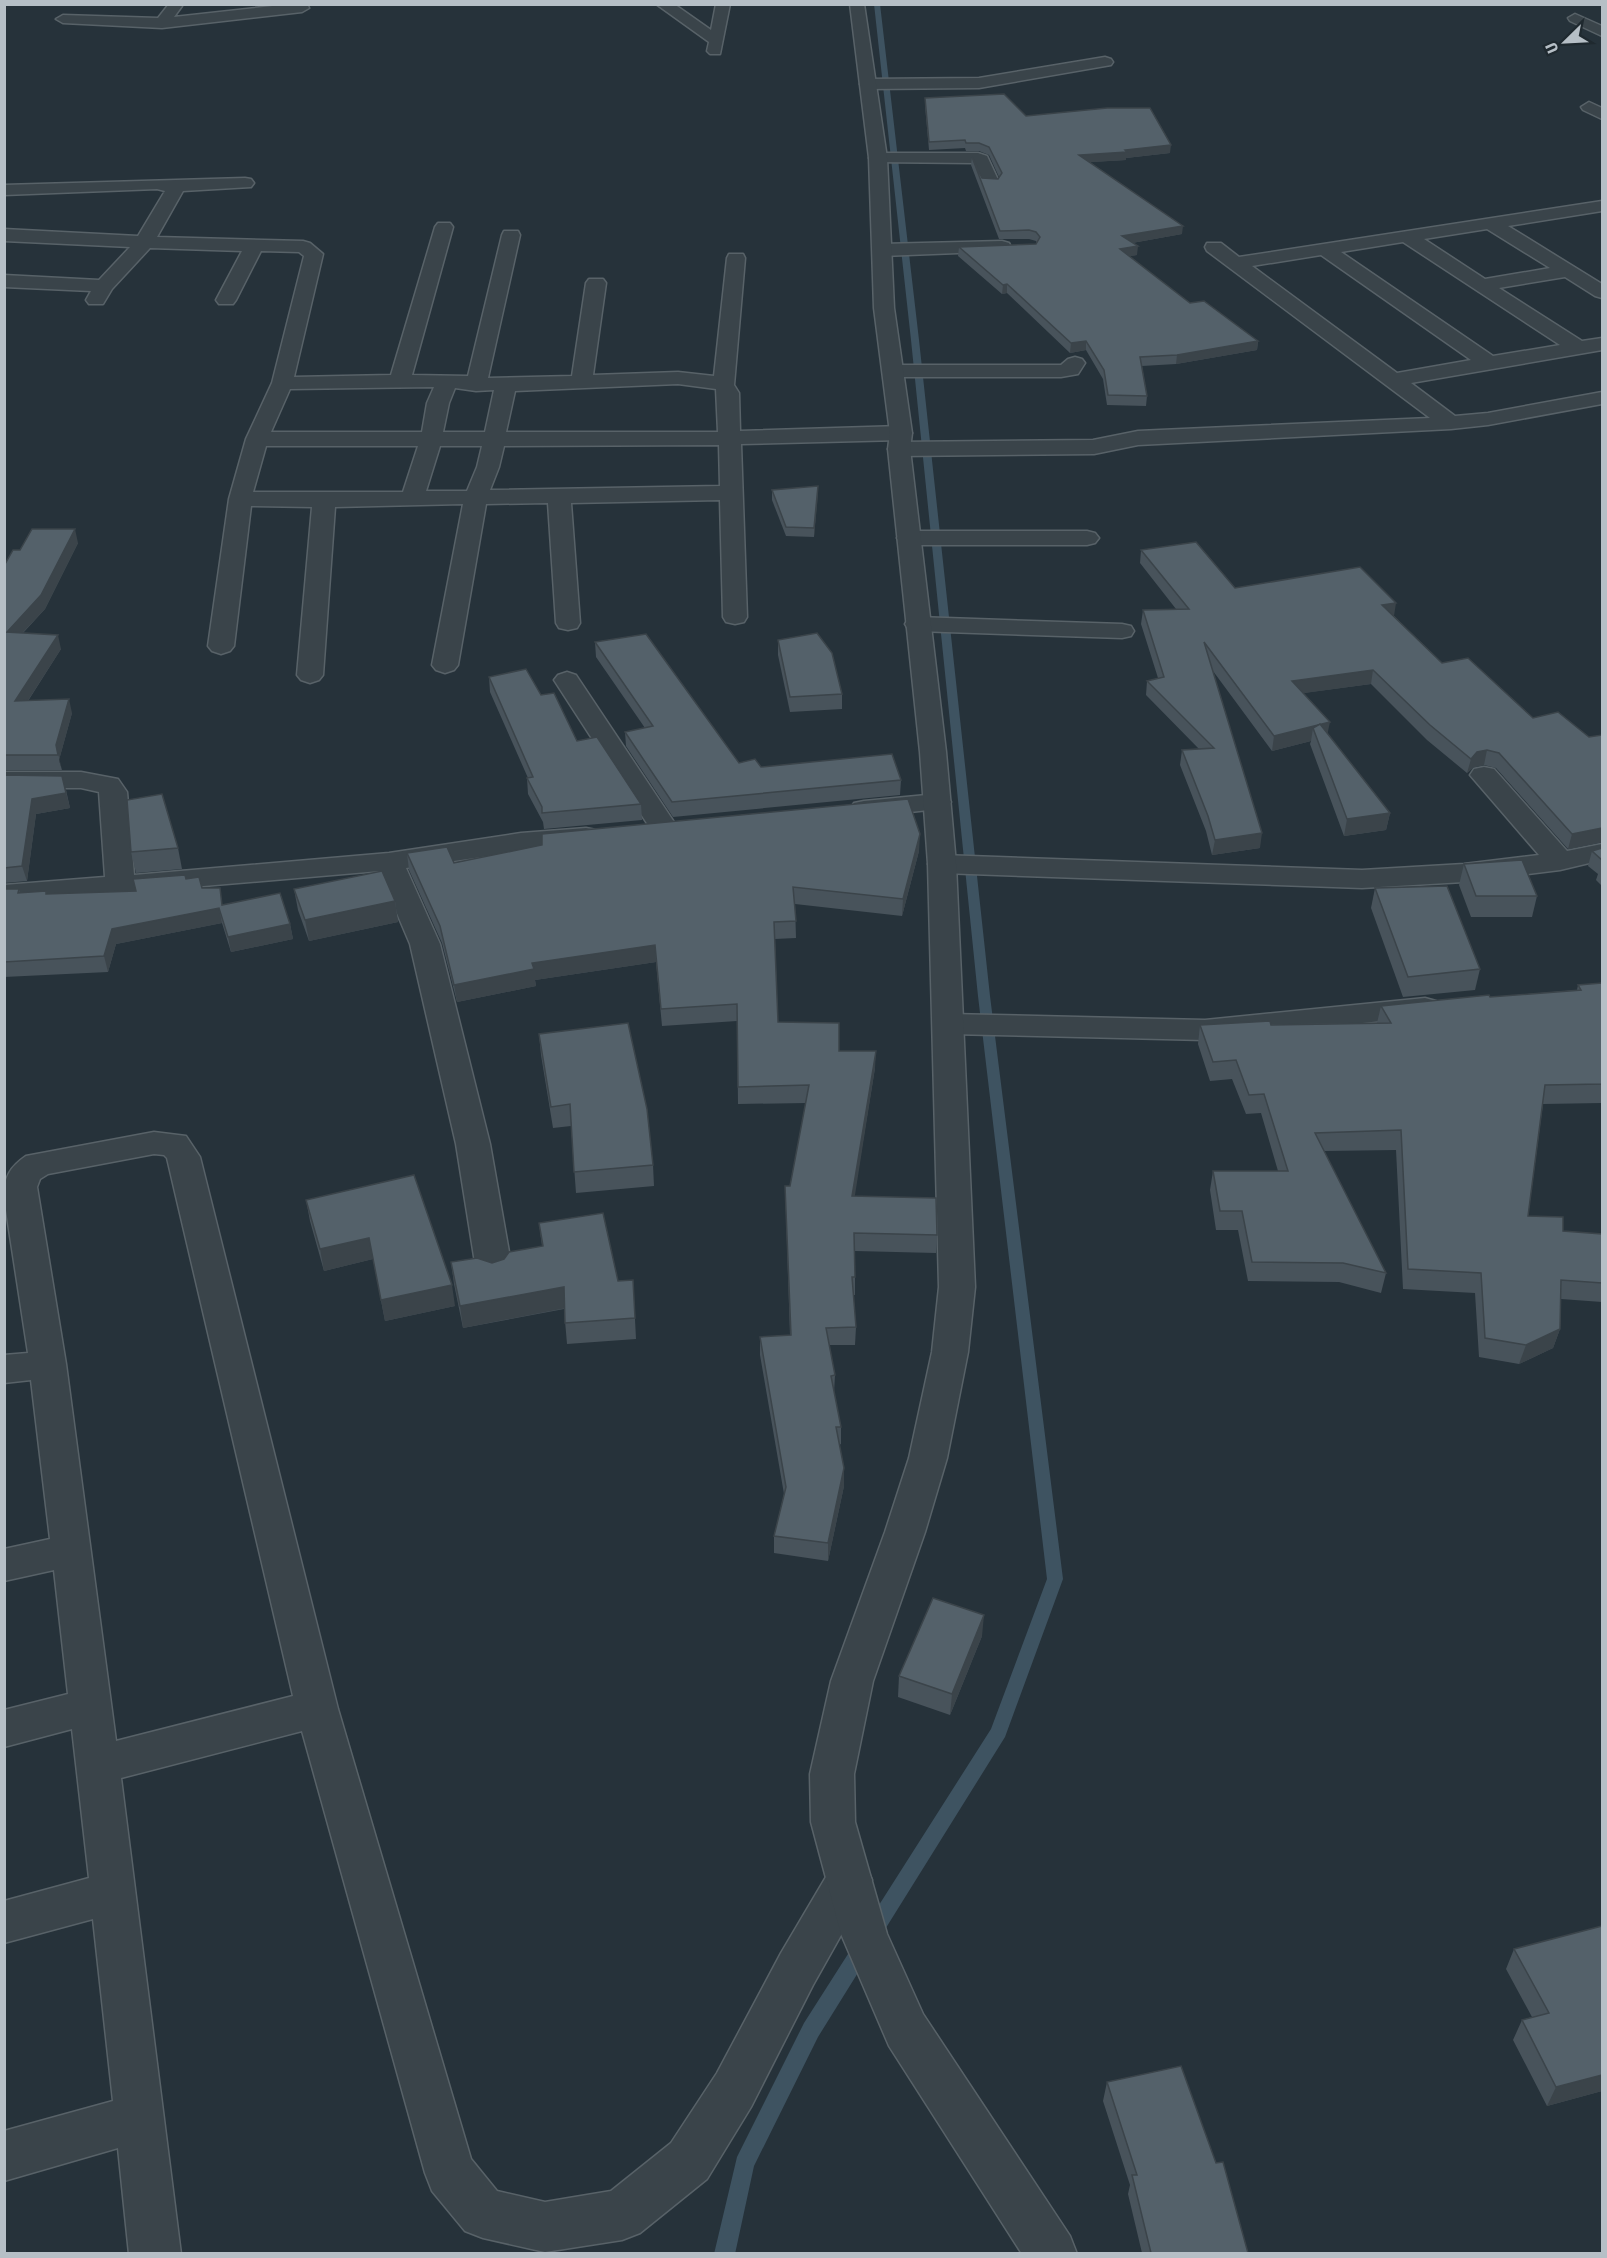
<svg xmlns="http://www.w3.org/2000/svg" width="1607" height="2258" font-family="'Fira Sans Condensed',sans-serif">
<rect width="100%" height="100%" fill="#26323a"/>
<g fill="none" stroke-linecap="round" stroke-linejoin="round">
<g fill="#3e5361" fill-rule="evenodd">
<path d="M874 4H880L919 340 990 996 1063 1579 1005 1737 879 1939 872 1942 865 1939 863 1933 865 1927 991 1729 1047 1579 978 996 911 340Z"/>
<path d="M862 1940 869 1943 871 1949 869 1955 818 2037 754 2166 735 2254H714L737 2157 804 2023 855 1943Z"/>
</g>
<defs>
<g id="minor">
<path d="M169 4 182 6 174 17 291 4H307L309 8 302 12 162 28 63 23 56 19 63 15 158 18Z"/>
<path d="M656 4H674L711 30 716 4H730L720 54H710L707 51 709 42Z"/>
<path d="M1575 14 1602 26V36L1570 21 1568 18Z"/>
<path d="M1105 57 1111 59 1113 62 1111 65 979 88 868 89 860 84 868 79 979 78Z"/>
<path d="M1589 102 1602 108V119L1583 110 1581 107Z"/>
<path d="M878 153H978L987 156 999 182 996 186H984L974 163 872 162 869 158 872 154Z"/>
<path d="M245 178 251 179 254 183 251 187 183 191 157 237 303 241 310 243 323 254 294 377 391 375 435 227 438 223H450L453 227 412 375 468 376 502 235 504 231H518L520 235 488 378 572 376 586 283 589 279H603L606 283 593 375 678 372 714 376 727 258 729 254H743L745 258 734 385 739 393 740 431 901 426 909 428 912 433 909 438 901 440 741 444 747 617 744 622 735 624 726 622 723 617 720 500 571 503 580 623 577 628 568 630 559 628 556 623 548 503 486 504 458 665 454 670 445 673 436 670 432 665 463 504 335 507 323 675 319 680 310 683 301 680 297 675 312 507 251 506 234 646 230 651 221 654 212 651 208 646 229 499 246 439 272 383 304 256 299 252 261 251 236 300 233 304H219L216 300 242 251 150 248 112 289 103 304H89L86 300 91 291 4 287V275L99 280 130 247 4 241V229L138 236 165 191 157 189 4 195V185ZM678 384 716 389 718 432H506L515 391ZM434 387 427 403 422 432H271L290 389ZM455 388 476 391 494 390 485 432H443L449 403ZM719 445 720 486 490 490 499 467 504 446ZM266 446H418L403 492H253ZM440 446H482L477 467 467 491H426Z"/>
<path d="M1602 201V211L1508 226 1602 284V298L1595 296 1565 277 1499 288 1582 341 1602 338V350L1411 383 1455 416 1488 413 1602 392V404L1488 425 1451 429 1138 445 1094 454 899 456 891 454 888 449 891 444 899 442 1093 440 1138 431 1430 418 1207 251 1205 247 1207 243H1221L1239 257ZM1487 229 1550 268 1485 279 1424 239ZM1403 242 1560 345 1493 356 1341 252ZM1321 255 1471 360 1397 373 1252 266Z"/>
<path d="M1002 241 1009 243 1011 247 1009 251 882 256 875 254 873 250 875 246 882 244Z"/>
<path d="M1075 357 1082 359 1085 363 1078 374 1061 377H893L886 375 883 371 886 367 893 365H1061L1068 359Z"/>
<path d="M909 531H1087L1095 533 1099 538 1095 543 1087 545H909L901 543 897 538 901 533Z"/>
<path d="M917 617 1122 624 1131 626 1134 631 1131 636 1122 638 917 631 908 629 905 624 908 619Z"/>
<path d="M567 672 576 675 678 828 674 834 664 836 654 834 650 828 554 680 558 675Z"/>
<path d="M1484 767 1494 769 1567 851 1602 844V860L1560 870 1464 882 1362 888 942 873 932 870 928 864 932 858 942 855 1362 870 1464 864 1539 855 1470 775 1474 769Z"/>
<path d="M4 772H81L118 779 127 792 134 875 389 853 521 833 586 828 596 830 600 836 596 842 586 844 521 851 406 868 440 944 490 1144 512 1269 506 1278 494 1282 482 1278 476 1269 456 1144 410 944 379 871 4 903V885L105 877 99 792 81 788H4Z"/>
<path d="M937 794 947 796 951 802 947 808 864 817 854 815 850 809 854 803 864 801Z"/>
<path d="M1425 998 1436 1001 1441 1008 1436 1015 1205 1040 949 1034 938 1031 933 1024 938 1017 949 1014 1205 1020Z"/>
<path d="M154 1132 186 1136 200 1157 338 1709 471 2159 497 2191 545 2202 611 2191 671 2143 717 2073 781 1953 833 1865 849 1859 865 1865 872 1880 813 1985 751 2107 707 2179 640 2233 622 2240 545 2252 483 2238 465 2231 432 2191 425 2173 302 1731 121 1778 181 2254H129L118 2148 4 2181V2131L113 2101 93 1919 4 1943V1901L89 1878 72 1729 4 1747V1710L68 1694 54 1570 4 1581V1549L50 1539 31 1380 4 1383V1355L28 1353 4 1197C4 1177 10 1167 26 1156ZM154 1154 164 1155 167 1158 293 1696 116 1741 66 1364 37 1187 40 1179 48 1174Z"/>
</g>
<path id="tertiary" d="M850 4H864L887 158 894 308 912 433 910 449 946 752 956 864 975 1287 968 1352 947 1458 925 1532 873 1681 854 1774 855 1822 887 1934 923 2014 1070 2236 1077 2254H1022L889 2046 841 1934 811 1822 810 1774 831 1681 885 1532 909 1458 932 1352 939 1287 928 864 920 752 888 449 890 433 874 308 869 158Z"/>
</defs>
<use href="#minor" stroke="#586268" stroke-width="3"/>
<use href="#tertiary" stroke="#586268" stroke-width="3"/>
<use href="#minor" fill="#3a444a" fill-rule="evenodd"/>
<use href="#tertiary" fill="#3a444a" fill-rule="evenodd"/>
</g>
<g fill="#48535b">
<path d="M925 98 1026 116 1170 153 1126 158V160L1090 162 1182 234 1132 243 1137 255 1129 256 1190 303 1258 341 1257 350 1176 364 1142 366 1147 396 1146 406 1107 405 1103 379 1086 350 1070 353 1007 293 1002 294 958 256 959 247 1036 244 1037 243 1036 241 1029 239H999L971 165 972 157 982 178 998 179 999 177 989 155 979 151H966L965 148 929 150 925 105Z"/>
<path d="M818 486 814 537 786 536 772 500V490Z"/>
<path d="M78 543 45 609 23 633 61 649 28 701 72 713 59 760 62 770H4V566L20 550Z"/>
<path d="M1141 550 1235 588 1394 616 1442 663 1533 718 1589 737 1602 735V842L1568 849 1496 768 1484 765 1474 767 1467 773 1427 740 1371 684 1303 693 1328 734 1390 813 1386 830 1344 836 1310 744 1311 741 1272 751 1213 671 1260 848 1212 855 1206 831 1180 765 1182 750 1199 749 1146 695 1147 681 1158 678 1141 624 1143 610 1176 609 1140 563Z"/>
<path d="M778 640 842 694V709L790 712 778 655Z"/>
<path d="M595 642 739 763 761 767 901 780 900 795 673 817 626 746 625 732 645 728 596 657Z"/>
<path d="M489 677 541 695 577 741 641 804 642 820 544 829 543 822 528 794 527 778H528L490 692Z"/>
<path d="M4 775 66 790 70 808 36 814 27 881 4 883Z"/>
<path d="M178 848 182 869 136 873 131 852Z"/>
<path d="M1602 848V886L1596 880 1598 874 1588 866 1592 851Z"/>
<path d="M919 851 902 916 795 904 796 938 775 939 778 1022 875 1068 854 1196 937 1235 936 1253 855 1251V1295H853L856 1327 855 1345H829L835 1375 834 1393 841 1427V1444L839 1445 844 1486 828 1561 774 1553V1536L784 1494 760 1355V1337L790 1335 785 1186H790L806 1103 738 1104 737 1021 662 1026 656 962 535 980 536 986 457 1002 442 943 409 870 407 853 454 863Z"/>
<path d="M1464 864 1537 896 1532 917H1471L1459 885Z"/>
<path d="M186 879 202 888 223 905 290 924 293 939 231 952 222 923 116 944 108 972 4 977V889H19L20 893 46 891 47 894 136 891Z"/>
<path d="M1375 888 1480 969 1475 990 1403 997 1371 908Z"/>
<path d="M294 889 395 901 398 922 309 941 298 910Z"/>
<path d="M1602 983V1103L1543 1104 1528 1216 1563 1231 1602 1234V1302L1561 1299 1560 1329 1553 1348 1519 1364 1479 1357 1475 1293 1403 1289 1396 1150 1324 1151 1386 1273 1381 1293 1339 1282 1248 1281 1238 1230H1216L1210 1190 1213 1171H1278L1261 1113 1246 1114 1232 1079 1210 1081 1198 1044 1200 1025 1377 1023 1381 1006 1577 990 1578 985Z"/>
<path d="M539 1034 653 1165 654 1186 576 1193 571 1126 553 1128 541 1055Z"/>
<path d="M306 1200 455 1306 385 1321 373 1259 324 1271 310 1221Z"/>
<path d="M539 1223 618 1281 633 1280 636 1339 567 1344 564 1309 463 1328 454 1284 451 1262 492 1263 542 1246Z"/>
<path d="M982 1636 950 1715 898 1697 899 1676Z"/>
<path d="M1602 1926V2091L1547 2106 1513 2040 1522 2020 1532 2017 1506 1969 1514 1949Z"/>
<path d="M1107 2082 1248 2253H1142L1128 2194 1130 2185 1103 2101Z"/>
</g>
<g fill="#3b444a">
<path d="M1171 145 1170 153 1126 158V160L1078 163 1079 155Z"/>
<path d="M1183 226 1182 234 1121 245 1122 236Z"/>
<path d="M1138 246 1137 255 1120 258V249Z"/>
<path d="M1007 284V293L1002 294 1003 285Z"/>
<path d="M1086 341V350L1070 353 1071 343Z"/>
<path d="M1258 341 1257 350 1176 364 1177 355Z"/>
<path d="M818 486V495L814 537V528Z"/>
<path d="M75 529 78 543 45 609 10 646 7 632Z"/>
<path d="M1396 603 1394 616 1382 605Z"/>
<path d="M58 635 61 649 18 716 15 701Z"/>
<path d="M1373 670 1371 684 1290 695 1292 681Z"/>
<path d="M69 699 72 713 59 760 62 770 56 745Z"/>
<path d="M1330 722 1327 736 1313 728 1311 741 1272 751 1274 736Z"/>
<path d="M1487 750 1484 765 1474 767 1467 773 1471 759 1477 752Z"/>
<path d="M62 776 70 808 36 814 27 881 22 866 32 799Z"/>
<path d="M1390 813 1386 830 1344 836 1347 819Z"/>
<path d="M1602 828V842L1568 849 1572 834Z"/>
<path d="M1262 833 1260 848 1212 855 1215 840Z"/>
<path d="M920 834 919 851 902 916 903 899Z"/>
<path d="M395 901 398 922 309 941 305 920Z"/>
<path d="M219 908 222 923 116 944 108 972 104 956 112 929Z"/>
<path d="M290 924 293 939 231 952 228 937Z"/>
<path d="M655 945 656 962 535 980 536 986 457 1002 454 985 532 963Z"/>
<path d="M876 1051 875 1068 852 1214V1196Z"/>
<path d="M369 1238 373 1259 324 1271 320 1249Z"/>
<path d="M452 1285 455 1306 385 1321 381 1300Z"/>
<path d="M564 1287 566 1308 463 1328 460 1306Z"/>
<path d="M1560 1329 1553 1348 1519 1364 1526 1345Z"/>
<path d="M844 1468V1486L828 1561V1543Z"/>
<path d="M984 1615 982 1636 950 1715 952 1694Z"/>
<path d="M1602 2075V2091L1547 2106 1556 2087Z"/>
</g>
<g fill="#54616a" stroke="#3b444a" stroke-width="1.5">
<path d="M1004 94 1026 116 1107 108H1150L1171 145 1125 150 1127 152 1079 155 1183 226 1122 236 1138 246 1120 249 1190 303 1204 301 1258 341 1177 355 1140 357 1147 396 1108 395 1104 370 1086 341 1071 343 1007 284 1003 285 959 247 1036 244 1040 237 1036 232 1029 230 1000 231 972 157 982 178 998 179 1002 173 989 147 979 143H966L965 140 929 142 925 98Z"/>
<path d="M818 486 814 528 786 527 772 490Z"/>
<path d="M32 529H75L41 595 7 632 58 635 15 701 69 699 56 745 58 755H4V566L13 550H20Z"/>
<path d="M1196 542 1235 588 1360 567 1396 603 1382 605 1442 663 1468 658 1533 718 1558 712 1589 737 1602 735V828L1572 834 1499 753 1487 750 1477 752 1471 759 1430 725 1373 670 1292 681 1330 722 1274 736 1204 642 1262 833 1215 840 1208 816 1182 750 1214 748 1147 681 1164 677 1143 610 1189 609 1141 550Z"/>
<path d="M817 633 832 653 842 694 790 697 778 640Z"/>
<path d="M646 634 739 763 755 759 761 767 892 754 901 780 672 802 625 732 653 726 595 642Z"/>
<path d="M526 669 541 695 554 693 577 741 597 737 641 804 542 813V807L527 778 533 777 489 677Z"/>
<path d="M1320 724 1390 813 1347 819 1313 728Z"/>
<path d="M4 775 62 776 66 793 32 799 22 866 4 868Z"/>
<path d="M162 794 178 848 131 852 127 800Z"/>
<path d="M908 799 920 834 903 899 793 887 796 921 774 922 778 1022 839 1023V1051H876L852 1196 936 1198 937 1235 854 1233 855 1277H852L856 1327 826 1328 835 1375 831 1376 841 1427H836L844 1468 828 1543 774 1536 786 1487 760 1337 791 1335 785 1186H790L809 1085 738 1087 737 1004 661 1009 655 945 532 963 534 969 454 985 440 926 407 853 447 847 454 863 542 845V834Z"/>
<path d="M1602 848V860L1592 851Z"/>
<path d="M1522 860 1537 896H1476L1464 864Z"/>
<path d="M382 871 395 901 305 920 294 889Z"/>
<path d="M185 875 186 879 199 877 202 888H220L222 905 280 893 290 924 228 937 219 908 112 929 104 956 4 962V889H19L18 893 46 891V894L136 891 133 879Z"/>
<path d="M1447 886 1480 969 1408 977 1375 888Z"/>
<path d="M1602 983V1084L1545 1085 1528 1216 1563 1217V1231L1602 1234V1283L1561 1280 1560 1329 1526 1345 1485 1338 1481 1273 1408 1269 1401 1130 1315 1133 1386 1273 1343 1263 1252 1262 1242 1211H1220L1213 1171H1288L1264 1094 1249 1095 1236 1060 1213 1062 1200 1025 1270 1021 1271 1025 1391 1023 1381 1006 1489 995 1490 997 1581 990 1578 985Z"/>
<path d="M628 1023 647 1109 653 1165 574 1172 570 1104 551 1107 539 1034Z"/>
<path d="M414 1175 452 1285 381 1300 369 1238 320 1249 306 1200Z"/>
<path d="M603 1213 618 1281 633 1280 635 1318 565 1323 564 1287 460 1306 451 1262 477 1258 492 1263 504 1259 509 1252 543 1246 539 1223Z"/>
<path d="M933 1598 984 1615 952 1694 899 1676Z"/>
<path d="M1602 1926V2075L1556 2087 1522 2020 1549 2013 1514 1949Z"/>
<path d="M1181 2066 1216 2163 1223 2162 1248 2253H1151L1132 2175H1137L1107 2082Z"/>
</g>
<rect width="1607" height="2258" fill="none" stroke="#b6bfc6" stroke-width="12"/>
<g transform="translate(1565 42) rotate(246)" stroke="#1f292f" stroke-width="4.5" paint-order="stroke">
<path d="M0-4.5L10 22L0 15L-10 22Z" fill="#b6bfc6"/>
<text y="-9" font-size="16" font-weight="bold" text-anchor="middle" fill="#b6bfc6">U</text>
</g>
</svg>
